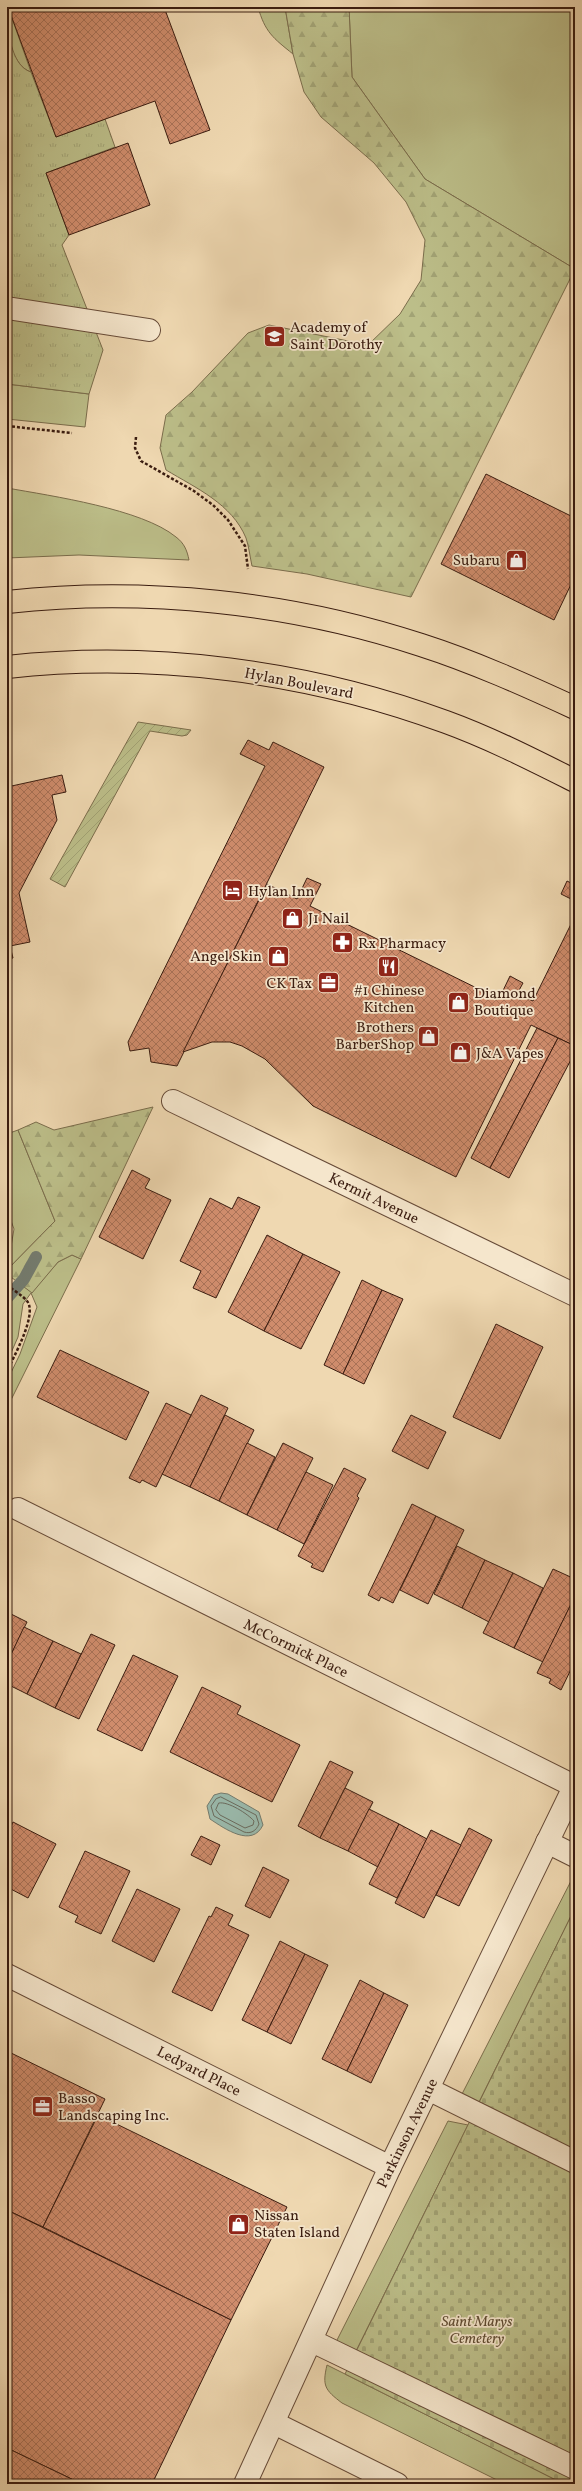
<svg xmlns="http://www.w3.org/2000/svg" width="582" height="2491" font-family="Vollkorn,serif">
<defs>
<pattern id="forest-firs" width="22" height="20" patternUnits="userSpaceOnUse"><rect width="22" height="20" fill="#bcbe89"/><path d="M5 1l3.5 6h-7zM16 11l3.5 6h-7z" fill="#a2a375"/></pattern>
<pattern id="cemetery-stones" width="16" height="16" patternUnits="userSpaceOnUse"><rect width="16" height="16" fill="#bcbe89"/><path d="M2 7V4a2 2 0 0 1 4 0v3zM10 15v-3a2 2 0 0 1 4 0v3z" fill="#a2a375"/></pattern>
<pattern id="park-tufts" width="24" height="20" patternUnits="userSpaceOnUse"><rect width="24" height="20" fill="#bcbe89"/><path d="M3 7l-1-3M5 7V3M7 7l1-3M15 17l-1-3M17 17v-4M19 17l1-3" fill="none" stroke="#a2a375"/></pattern>
<pattern id="garden-furrows" width="10" height="10" patternUnits="userSpaceOnUse"><rect width="10" height="10" fill="#bcbe89"/><path d="M-1 1l2-2M0 10L10 0M9 11l2-2" fill="none" stroke="#a2a375"/></pattern>
<pattern id="building-cross-hatch" width="8" height="8" patternUnits="userSpaceOnUse"><rect width="8" height="8" fill="#cf8c6c"/><path d="M0 0l8 8M0 8l8-8" fill="none" stroke="#a97257"/></pattern>
</defs>
<rect width="100%" height="100%" fill="#efd8b1"/>
<filter id="stains"><feTurbulence type="fractalNoise" baseFrequency=".005" numOctaves="4"/><feColorMatrix values="0 0 0 0 .2 0 0 0 0 .09 0 0 0 0 .02 0 0 0 .5 -.17"/></filter>
<radialGradient id="worn" r=".72"><stop offset=".6" stop-color="#630" stop-opacity="0"/><stop offset="1" stop-color="#630" stop-opacity=".3"/></radialGradient>
<g fill="#bcbe89" stroke="#7b6d4c">
<path d="M8 7 31 72C11 66 3 25 8 7Z"/>
<path d="M258 7H285L293 54C273 38 265 32 258 7Z"/>
<path d="M349 7H575V269L425 179 352 77Z"/>
<path d="M7 384 89 394 85 427 7 419Z"/>
<path d="M7 488C52 496 142 509 176 537 184 543 187 550 189 560L79 555 7 558Z"/>
<path d="M18 1130 55 1221 7 1270 14 1229 7 1210V1134Z"/>
<path d="M72 1255 81 1259 7 1408V1381L20 1354 37 1307 31 1293 23 1304 18 1337 7 1362V1293L17 1282 32 1292 58 1262Z"/>
<path d="M575 1879V1908L477 2106 462 2094 571 1881Z"/>
<path d="M448 2121 468 2125 354 2355 335 2344Z"/>
<path d="M327 2365 345 2374 564 2484H505L342 2403C325 2390 322 2386 327 2365Z"/>
</g>
<g fill="url(#forest-firs)" stroke="#7b6d4c">
<path d="M285 7H349L352 77 425 179 575 269 411 597 307 574 252 566C250 557 249 547 246 538 232 504 196 488 166 470L160 448 166 415 192 392 248 333 269 325 368 345 400 314 421 280 425 240 406 202 374 163 321 117 304 92 293 54Z"/>
<path d="M153 1107 81 1259 72 1255 58 1262 32 1293 7 1274V1270L55 1221 18 1130 36 1122 54 1130Z"/>
</g>
<path fill="url(#cemetery-stones)" stroke="#7b6d4c" d="M575 1908V2484H564L345 2374Z"/>
<path fill="url(#park-tufts)" stroke="#7b6d4c" d="M7 31C12 46 15 67 31 72L56 137 105 119 115 147 46 173 69 235 62 245 103 350 89 394 7 384Z"/>
<path fill="url(#garden-furrows)" stroke="#7b6d4c" d="M138 722 191 730 187 735 182 736 150 731 65 887 50 879Z"/>
<path fill="#9abaad" stroke="#747b6e" d="M221 1793 228 1794 259 1812 263 1825C252 1848 225 1829 210 1819L207 1806 214 1795Z"/>
<g fill="none" stroke-linecap="round" stroke-linejoin="round">
<g stroke="#6a6b5e" stroke-width="1">
<path d="M221 1797 256 1815 259 1824C256 1831 251 1834 244 1832L214 1816 211 1806 216 1799Z"/>
<path d="M219 1803C228 1801 248 1814 254 1821L253 1825 245 1828 220 1815 216 1810Z"/>
</g>
<path stroke="#747b6e" stroke-width="12" d="M7 1298 24 1279 36 1257"/>
</g>
<g fill="url(#building-cross-hatch)" stroke="#3a1c10">
<path d="M8 7H164L210 130 170 144 155 101 56 137Z"/>
<path d="M128 143 150 205 69 235 46 173Z"/>
<path d="M486 474 575 518V576L554 620 441 564Z"/>
<path d="M248 740 269 750 273 742 324 767 177 1066 151 1062 149 1048 130 1051 128 1042 265 766 240 754Z"/>
<path d="M62 775 66 792 52 795 57 820 19 893 30 942 10 946 13 958 7 959V787Z"/>
<path d="M307 878 321 884 310 906 499 999 510 976 523 983 517 994 533 1001 575 916V1046L531 1025 456 1177 313 1106 265 1059 242 1046 230 1042H212L183 1052 267 884 297 899Z"/>
<path d="M567 881 575 885V901L561 894Z"/>
<path d="M537 1028 558 1038 490 1168 471 1158Z"/>
<path d="M558 1038 575 1046V1052L509 1178 490 1168Z"/>
<path d="M132 1170 150 1179 145 1188 171 1200 143 1259 99 1237Z"/>
<path d="M238 1197 260 1207 216 1298 193 1288 201 1271 180 1261 210 1198 232 1209Z"/>
<path d="M267 1235 303 1254 264 1331 228 1312Z"/>
<path d="M303 1254 340 1272 301 1349 264 1331Z"/>
<path d="M362 1280 382 1290 343 1374 324 1365Z"/>
<path d="M382 1290 403 1299 364 1384 343 1374Z"/>
<path d="M496 1324 543 1347 500 1439 453 1417Z"/>
<path d="M60 1350 149 1392 126 1440 37 1397Z"/>
<path d="M201 1395 228 1408 190 1487 162 1474Z"/>
<path d="M166 1403 191 1415 156 1487 142 1480 140 1483 129 1478Z"/>
<path d="M225 1415 254 1430 219 1501 190 1487Z"/>
<path d="M411 1415 446 1432 428 1469 392 1451Z"/>
<path d="M247 1443 275 1457 247 1515 219 1501Z"/>
<path d="M283 1443 313 1458 277 1530 247 1515Z"/>
<path d="M344 1468 366 1479 357 1496 359 1498 323 1572 311 1567 313 1564 298 1556Z"/>
<path d="M306 1472 333 1485 304 1544 277 1530Z"/>
<path d="M412 1504 436 1516 393 1603 381 1597 379 1601 368 1595Z"/>
<path d="M436 1516 464 1530 428 1604 400 1590Z"/>
<path d="M457 1546 485 1560 462 1608 434 1594Z"/>
<path d="M485 1560 513 1573 489 1622 462 1608Z"/>
<path d="M553 1569 575 1579V1596L543 1662 514 1648Z"/>
<path d="M513 1573 543 1588 514 1648 483 1633Z"/>
<path d="M575 1596V1661L561 1690 549 1683 551 1679 537 1673Z"/>
<path d="M7 1612 27 1622 7 1663Z"/>
<path d="M24 1627 53 1641 27 1694 7 1684V1663Z"/>
<path d="M91 1634 115 1645 79 1719 55 1708Z"/>
<path d="M53 1641 81 1654 55 1708 27 1694Z"/>
<path d="M133 1655 178 1676 142 1751 97 1730Z"/>
<path d="M202 1687 241 1706 237 1714 300 1745 272 1802 170 1752Z"/>
<path d="M330 1761 353 1772 320 1838 298 1826Z"/>
<path d="M345 1788 373 1802 348 1851 320 1838Z"/>
<path d="M369 1809 399 1824 378 1867 348 1851Z"/>
<path d="M13 1822 56 1844 28 1898 7 1887V1835Z"/>
<path d="M399 1824 427 1839 397 1898 369 1884Z"/>
<path d="M469 1828 492 1840 459 1906 436 1895Z"/>
<path d="M431 1830 461 1845 424 1918 395 1903Z"/>
<path d="M201 1836 220 1845 211 1865 191 1855Z"/>
<path d="M85 1851 130 1871 101 1934 75 1922 78 1916 59 1907Z"/>
<path d="M263 1867 289 1880 270 1918 245 1906Z"/>
<path d="M137 1889 180 1909 154 1962 112 1941Z"/>
<path d="M216 1907 233 1915 228 1925 249 1935 212 2011 172 1992 209 1916 211 1917Z"/>
<path d="M280 1941 305 1954 267 2032 242 2020Z"/>
<path d="M305 1954 328 1965 291 2044 267 2032Z"/>
<path d="M360 1980 384 1993 347 2071 322 2059Z"/>
<path d="M384 1993 408 2005 371 2083 347 2071Z"/>
<path d="M7 2043 10 2044 7 2052Z"/>
<path d="M7 2051 105 2099 43 2227 7 2210Z"/>
<path d="M98 2115 287 2207 231 2320 43 2227Z"/>
<path d="M7 2210 231 2320 152 2484H82L7 2448Z"/>
<path d="M7 2448 82 2484H7Z"/>
</g>
<g fill="none" stroke-linecap="round" stroke-linejoin="round">
<defs>
<g id="minor">
<path d="M7 308 149 330"/>
<path d="M173 1101 575 1295"/>
<path d="M18 1509 574 1786"/>
<path d="M547 1842 575 1856"/>
<path d="M7 1975 390 2167"/>
<path d="M428 2089 575 2162"/>
<path d="M312 2341 575 2468"/>
<path d="M274 2423 397 2484"/>
<path d="M245 2484 390 2167 575 1785"/>
</g>
<g id="major">
<path d="M7 602C144 587 291 602 421 645 474 662 525 685 575 708"/>
<path d="M7 667C153 651 308 671 446 722 490 738 533 760 575 781"/>
</g>
</defs>
<use href="#minor" stroke="#674b38" stroke-width="24"/>
<use href="#major" stroke="#3a1c10" stroke-width="24"/>
<g stroke="#3a1c10" stroke-width="2.5" stroke-dasharray="3 2" stroke-linecap="butt">
<path d="M7 426 72 433"/>
<path d="M136 437 135 448 141 461 194 491 213 505 228 520 245 546 248 569"/>
<path d="M7 1285C13 1290 22 1295 27 1301 38 1314 13 1358 7 1371"/>
</g>
<use href="#minor" stroke="#f5e6cc" stroke-width="22"/>
<use href="#major" stroke="#efd8b1" stroke-width="22"/>
</g>
<defs>
<symbol id="school-square" viewBox="-11 -11 22 22"><rect x="-9" y="-9" width="18" height="18" rx="4" fill="#8f2418" stroke="#f5e6cc"/><path d="M0-5L7-2L0 1L-7-2ZM-4 1L0 2.5L4 1V4Q0 6-4 4Z" fill="#fff"/></symbol>
<symbol id="shop-square" viewBox="-11 -11 22 22"><rect x="-9" y="-9" width="18" height="18" rx="4" fill="#8f2418" stroke="#f5e6cc"/><path d="M-5-2.5h2.3a2.7 3.5 0 0 1 5.4 0H5L5.5 6h-11ZM-1.5-2.5h3a1.5 2.3 0 0 0-3 0Z" fill="#fff"/></symbol>
<symbol id="hotel-square" viewBox="-11 -11 22 22"><rect x="-9" y="-9" width="18" height="18" rx="4" fill="#8f2418" stroke="#f5e6cc"/><path d="M-6-4.5h1.5V1H6V5H4.5V3h-9V5H-6ZM-4 0a1.8 1.8 0 1 1 3.6 0ZM.5 0V-2.5h3Q6-2.5 6 0Z" fill="#fff"/></symbol>
<symbol id="pharmacy-square" viewBox="-11 -11 22 22"><rect x="-9" y="-9" width="18" height="18" rx="4" fill="#8f2418" stroke="#f5e6cc"/><path d="M-2-6h4v4h4v4h-4v4h-4v-4h-4v-4h4Z" fill="#fff"/></symbol>
<symbol id="restaurant-square" viewBox="-11 -11 22 22"><rect x="-9" y="-9" width="18" height="18" rx="4" fill="#8f2418" stroke="#f5e6cc"/><path d="M-5-6h1v4h1v-4h1v4h1v-4h1v5L-1.5 .5V6h-2V.5L-5-1ZM5-6V6H3V1.5H1.5Q1.5-4 5-6Z" fill="#fff"/></symbol>
<symbol id="office-square" viewBox="-11 -11 22 22"><rect x="-9" y="-9" width="18" height="18" rx="4" fill="#8f2418" stroke="#f5e6cc"/><path d="M-6-3h4V-5.5h4V-3h4V5H-6ZM-1-4.5V-3h2v-1.5ZM-6 0V1H6V0Z" fill="#fff"/></symbol>
</defs>
<g fill-rule="evenodd">
<use href="#school-square" x="262" y="324" width="25" height="25"/>
<use href="#shop-square" x="504" y="548" width="25" height="25"/>
<use href="#hotel-square" x="220" y="878" width="25" height="25"/>
<use href="#shop-square" x="280" y="906" width="25" height="25"/>
<use href="#pharmacy-square" x="330" y="930" width="25" height="25"/>
<use href="#shop-square" x="266" y="944" width="25" height="25"/>
<use href="#restaurant-square" x="376" y="954" width="25" height="25"/>
<use href="#office-square" x="316" y="970" width="25" height="25"/>
<use href="#shop-square" x="446" y="990" width="25" height="25"/>
<use href="#shop-square" x="416" y="1024" width="25" height="25"/>
<use href="#shop-square" x="448" y="1040" width="25" height="25"/>
<use href="#office-square" x="30" y="2094" width="25" height="25"/>
<use href="#shop-square" x="226" y="2212" width="25" height="25"/>
</g>
<g text-anchor="middle" stroke-width="3.5" stroke-linejoin="round" paint-order="stroke">
<g font-size="15" fill="#3a1c10" stroke="#f5e6cc" text-anchor="start">
<text x="290" y="332">Academy of<tspan x="290" dy="17">Saint Dorothy</tspan></text>
<text x="500" y="565" text-anchor="end">Subaru</text>
<text x="248" y="896">Hylan Inn</text>
<text x="308" y="923">J1 Nail</text>
<text x="358" y="948">Rx Pharmacy</text>
<text x="262" y="961" text-anchor="end">Angel Skin</text>
<text x="312" y="988" text-anchor="end">CK Tax</text>
<text x="389" y="995" text-anchor="middle">#1 Chinese<tspan x="389" dy="17">Kitchen</tspan></text>
<text x="474" y="998">Diamond<tspan x="474" dy="17">Boutique</tspan></text>
<text x="414" y="1032" text-anchor="end">Brothers<tspan x="414" dy="17">BarberShop</tspan></text>
<text x="476" y="1058">J&amp;A Vapes</text>
<text x="58" y="2103">Basso<tspan x="58" dy="17">Landscaping Inc.</tspan></text>
<text x="254" y="2220">Nissan<tspan x="254" dy="17">Staten Island</tspan></text>
</g>
<g font-size="15" fill="#3a1c10" stroke="#f5e6cc">
<text transform="translate(299 683) rotate(11)" y="5">Hylan Boulevard</text>
<text transform="translate(374 1198) rotate(26)" y="5">Kermit Avenue</text>
<text transform="translate(296 1648) rotate(26)" y="5">McCormick Place</text>
<text transform="translate(199 2071) rotate(27)" y="5">Ledyard Place</text>
<text transform="translate(407 2133) rotate(-64)" y="5">Parkinson Avenue</text>
</g>
<g font-size="15" font-style="italic" fill="#614d34" stroke="#f5e6cc">
<text x="477" y="2326">Saint Marys<tspan x="477" dy="17">Cemetery</tspan></text>
</g>
</g>
<rect width="582" height="2491" fill="none" stroke="#efd8b1" stroke-width="24"/>
<rect x="8" y="8" width="566" height="2475" fill="none" stroke="#3a1c10" stroke-width="2"/>
<rect x="12" y="12" width="558" height="2467" fill="none" stroke="#3a1c10"/>
<rect width="100%" height="100%" filter="url(#stains)"/>
<rect width="100%" height="100%" fill="url(#worn)"/>
</svg>
